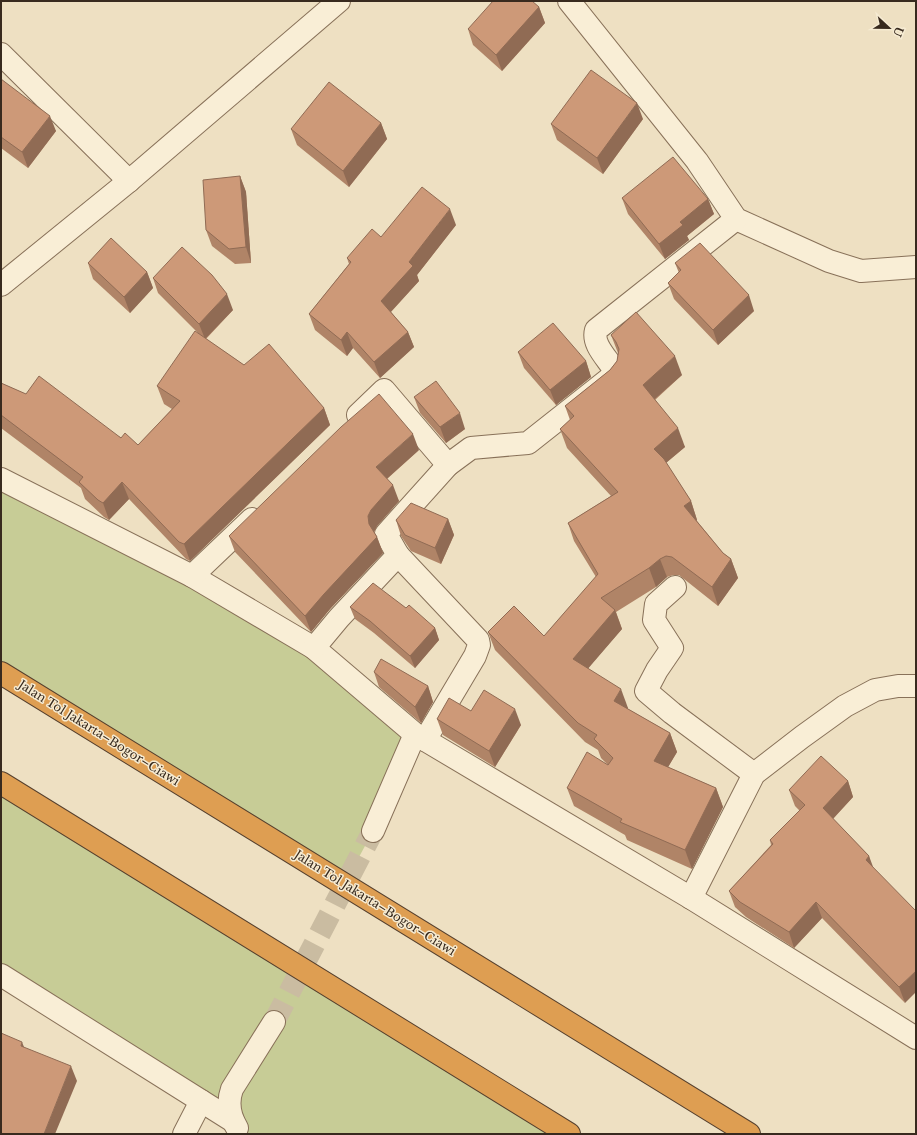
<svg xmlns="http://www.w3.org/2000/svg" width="917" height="1135" font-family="'Libre Baskerville',serif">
<rect width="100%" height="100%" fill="#eee0c2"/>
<g fill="#c7cc96">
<path d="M1 482 314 648 415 734 373 831 344 885 1 673Z"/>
<path d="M1 782 569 1134H241L1 975Z"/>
</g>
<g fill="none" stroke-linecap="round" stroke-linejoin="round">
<path stroke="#cabca1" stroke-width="22" stroke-dasharray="22 11" stroke-linecap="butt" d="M274 1022 373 831"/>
<defs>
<g id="minor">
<path d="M569 1 697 161 736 219 829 261 861 271 916 267"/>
<path d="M1 54 129 181"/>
<path d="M1 285 129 181 339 1"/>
<path d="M358 415 384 390 448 465"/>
<path d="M1 479 192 576 314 648 415 734 691 898 916 1038"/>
<path d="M398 555 478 640 479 645 475 656 425 740"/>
<path d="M192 576 252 519"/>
<path d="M675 587 656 604 654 620 672 648 657 670 646 691 672 713 754 774"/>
<path d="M314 648 339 618 398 555 386 534 448 465 471 448 528 443 609 379 613 373V368C606 357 592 344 596 330L736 219"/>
<path d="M373 831 415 734"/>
<path d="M691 898 754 774 802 737 845 706 875 690 898 686H916"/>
<path d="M1 975 233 1121"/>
<path d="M237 1128C229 1115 227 1103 232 1089L274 1022"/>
<path d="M184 1134 201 1101"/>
</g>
<g id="motorway">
<path d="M1 673 749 1134"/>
<path d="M1 783 569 1134"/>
</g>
</defs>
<use href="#minor" stroke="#887159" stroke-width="24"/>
<use href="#motorway" stroke="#56402e" stroke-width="24"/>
<use href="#minor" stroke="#f9eed6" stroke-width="22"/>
<use href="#motorway" stroke="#de9e52" stroke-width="22"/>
</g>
<g fill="#b08467">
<path d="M539 7 545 23 502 71 473 45 468 29Z"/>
<path d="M1 79 56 131 28 168 1 148Z"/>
<path d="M643 119 603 174 557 140 551 124Z"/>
<path d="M381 123 387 139 349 187 297 145 291 129Z"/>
<path d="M240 176 246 192 251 263 235 264 212 246 206 230Z"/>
<path d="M622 198 708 199 714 214 687 236 689 240 665 259 628 214Z"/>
<path d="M456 225 417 275 419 281 391 312 408 332 414 347 380 378 353 348 347 356 315 330 309 314 349 264 347 258 381 237Z"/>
<path d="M88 263 147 272 153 288 130 313 93 279Z"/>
<path d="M675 263 754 311 718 345 674 299 668 283 679 273Z"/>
<path d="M153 278 233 310 206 339 244 365 324 408 330 425 190 561 186 559 129 499 109 520 104 517 85 499 81 488 1 428V383L138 445 172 409 164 404 157 386 201 336 158 293Z"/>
<path d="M611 335 682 375 655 400 685 447 666 463 691 501 697 520V521L723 553 731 559 738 578 718 606 679 575H673L667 577 656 587 616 612 622 629 588 668 628 708V709L670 733 677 752 668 767 716 788 723 807 692 869 627 840 625 835 574 806 567 788 608 765 601 758 598 750 585 742 495 650 488 632 544 636 596 577 574 541 568 523 611 496 567 448 560 429 570 420 565 406 610 370 617 361 618 353Z"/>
<path d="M518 352 586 361 591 377 556 405 524 368Z"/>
<path d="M414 397 465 429 446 443 420 413Z"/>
<path d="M419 450 387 479 399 501 377 526 374 532 377 537 383 553 330 609 311 632 235 552 229 536Z"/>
<path d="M448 519 454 535 441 564 411 551 401 536 396 520Z"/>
<path d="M350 607 406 608 435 628 439 640 415 668 374 633 355 619Z"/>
<path d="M374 672 428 686 433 702 421 723 379 687Z"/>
<path d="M471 711 521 725 495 767 443 735 437 719Z"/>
<path d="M848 781 853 797 833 819 869 856 905 1003 822 918 794 948 746 917 735 907 729 891 771 845 770 840 800 811 795 806 789 790Z"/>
</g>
<g fill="#906b54">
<path d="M539 7 545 23 502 71 496 55Z"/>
<path d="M637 103 643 119 603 174 597 158Z"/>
<path d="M50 116 56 131 28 168 22 152Z"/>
<path d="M381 123 387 139 349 187 343 171Z"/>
<path d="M240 176 246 192 251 263 246 247Z"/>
<path d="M708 199 714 214 687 236 689 240 665 259 659 244 680 222Z"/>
<path d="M450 209 456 225 417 275 419 281 386 317 381 301 409 262Z"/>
<path d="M147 272 153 288 130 313 124 297Z"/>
<path d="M227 294 233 310 205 339 199 324Z"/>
<path d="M749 295 754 311 718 345 713 330Z"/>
<path d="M347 332 353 348 347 356 341 340Z"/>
<path d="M408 332 414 347 380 378 374 362Z"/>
<path d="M675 356 682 375 649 404 643 385Z"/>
<path d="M586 361 591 377 556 405 550 390Z"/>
<path d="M324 408 330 425 190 561 184 544Z"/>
<path d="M460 413 465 429 446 443 440 427Z"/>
<path d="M678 428 685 447 661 467 654 449Z"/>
<path d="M413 434 419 450 382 483 376 467Z"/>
<path d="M122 482 129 499 109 520 103 503Z"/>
<path d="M393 485 399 501 377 526 374 532 377 537 383 553 330 609 311 632 305 616 369 524 368 516 371 510Z"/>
<path d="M691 501 697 520 691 524 684 506Z"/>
<path d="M448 519 454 535 441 564 435 548Z"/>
<path d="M660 559 667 577 656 587 649 568Z"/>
<path d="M731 559 738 578 718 606 712 587Z"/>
<path d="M615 610 622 629 580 678 573 659Z"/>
<path d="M435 628 439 640 415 668 410 656Z"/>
<path d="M428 686 433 702 421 723 415 707Z"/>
<path d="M621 689 628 708 621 719 614 701Z"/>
<path d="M515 709 521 725 495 767 489 751Z"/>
<path d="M670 733 677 752 661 779 654 761Z"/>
<path d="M848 781 853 797 828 824 823 808Z"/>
<path d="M716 788 723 807 692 869 685 850Z"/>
<path d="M869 856 875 872 866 860Z"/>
<path d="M816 902 822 918 794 948 789 932Z"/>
<path d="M916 971V992L905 1003 899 987Z"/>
<path d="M22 1042 28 1057 21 1046Z"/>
<path d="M71 1066 77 1081 55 1134H44Z"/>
</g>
<g fill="#cd9978" stroke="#906b54">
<path d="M493 1H532L539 7 496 55 468 29Z"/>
<path d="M591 70 637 103 597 158 551 124Z"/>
<path d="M1 79 50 116 22 152 1 137Z"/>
<path d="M329 82 381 123 343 171 291 129Z"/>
<path d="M673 157 708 199 680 222 683 225 659 244 622 198Z"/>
<path d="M240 176 246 247 229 249 206 230 203 180Z"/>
<path d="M422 187 450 209 409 262 413 266 381 301 408 332 374 362 347 332 341 340 309 314 351 262 347 258 372 229 381 237Z"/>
<path d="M111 238 147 272 124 297 88 263Z"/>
<path d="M700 243 749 295 713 330 668 283 681 270 675 263Z"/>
<path d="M182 247 212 275 227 294 199 324 153 278Z"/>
<path d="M636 312 675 356 643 385 678 428 654 449 664 459 691 501 684 506 723 553 731 559 712 587 672 557 666 556 660 559 649 568 601 598 615 610 573 659 621 689 614 701 670 733 654 761 716 788 685 850 620 822 622 819 567 788 587 752 608 765 613 758 594 739 597 735 578 723 488 632 514 606 544 636 598 574 568 523 618 492 560 429 574 416 565 406 610 370 617 361 619 349 616 342 611 335Z"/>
<path d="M553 323 586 361 550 390 518 352Z"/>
<path d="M195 331 244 365 269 344 324 408 184 544 179 542 122 482 103 503 98 500 79 482 83 477 1 415V383L26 394 39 376 121 438 125 433 138 445 180 401 157 386Z"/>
<path d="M436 381 460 413 440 427 414 397Z"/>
<path d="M379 394 413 434 376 467 393 485 371 510 368 516 369 524 377 537 324 594 305 616 229 536 341 427Z"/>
<path d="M411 503 448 519 435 548 405 535 396 520Z"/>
<path d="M373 583 406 608 409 605 435 628 410 656 370 621 350 607Z"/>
<path d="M381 659 428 686 415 707 374 672Z"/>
<path d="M484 690 515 709 489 751 437 719 449 698 471 711Z"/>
<path d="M821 756 848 781 823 808 869 856 866 860 916 911V914H915L916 915V971L899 987 816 902 789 932 740 902 729 891 773 844 770 840 805 805 789 790Z"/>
<path d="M1 1033 22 1042 21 1046 71 1066 44 1134H1Z"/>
</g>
<g text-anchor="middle" stroke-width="3" stroke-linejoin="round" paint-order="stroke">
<g font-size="12" fill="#382a1e" stroke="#f6ebd2">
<text transform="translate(99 733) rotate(32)" y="4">Jalan Tol Jakarta–Bogor–Ciawi</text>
<text transform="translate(375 903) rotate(32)" y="4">Jalan Tol Jakarta–Bogor–Ciawi</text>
</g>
</g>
<rect width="917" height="1135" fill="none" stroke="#382a1e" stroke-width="4"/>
<g transform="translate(889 28) rotate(112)" stroke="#f6ebd2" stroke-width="3" paint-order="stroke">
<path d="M0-3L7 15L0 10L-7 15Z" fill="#382a1e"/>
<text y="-6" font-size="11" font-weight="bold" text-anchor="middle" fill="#382a1e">U</text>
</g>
</svg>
